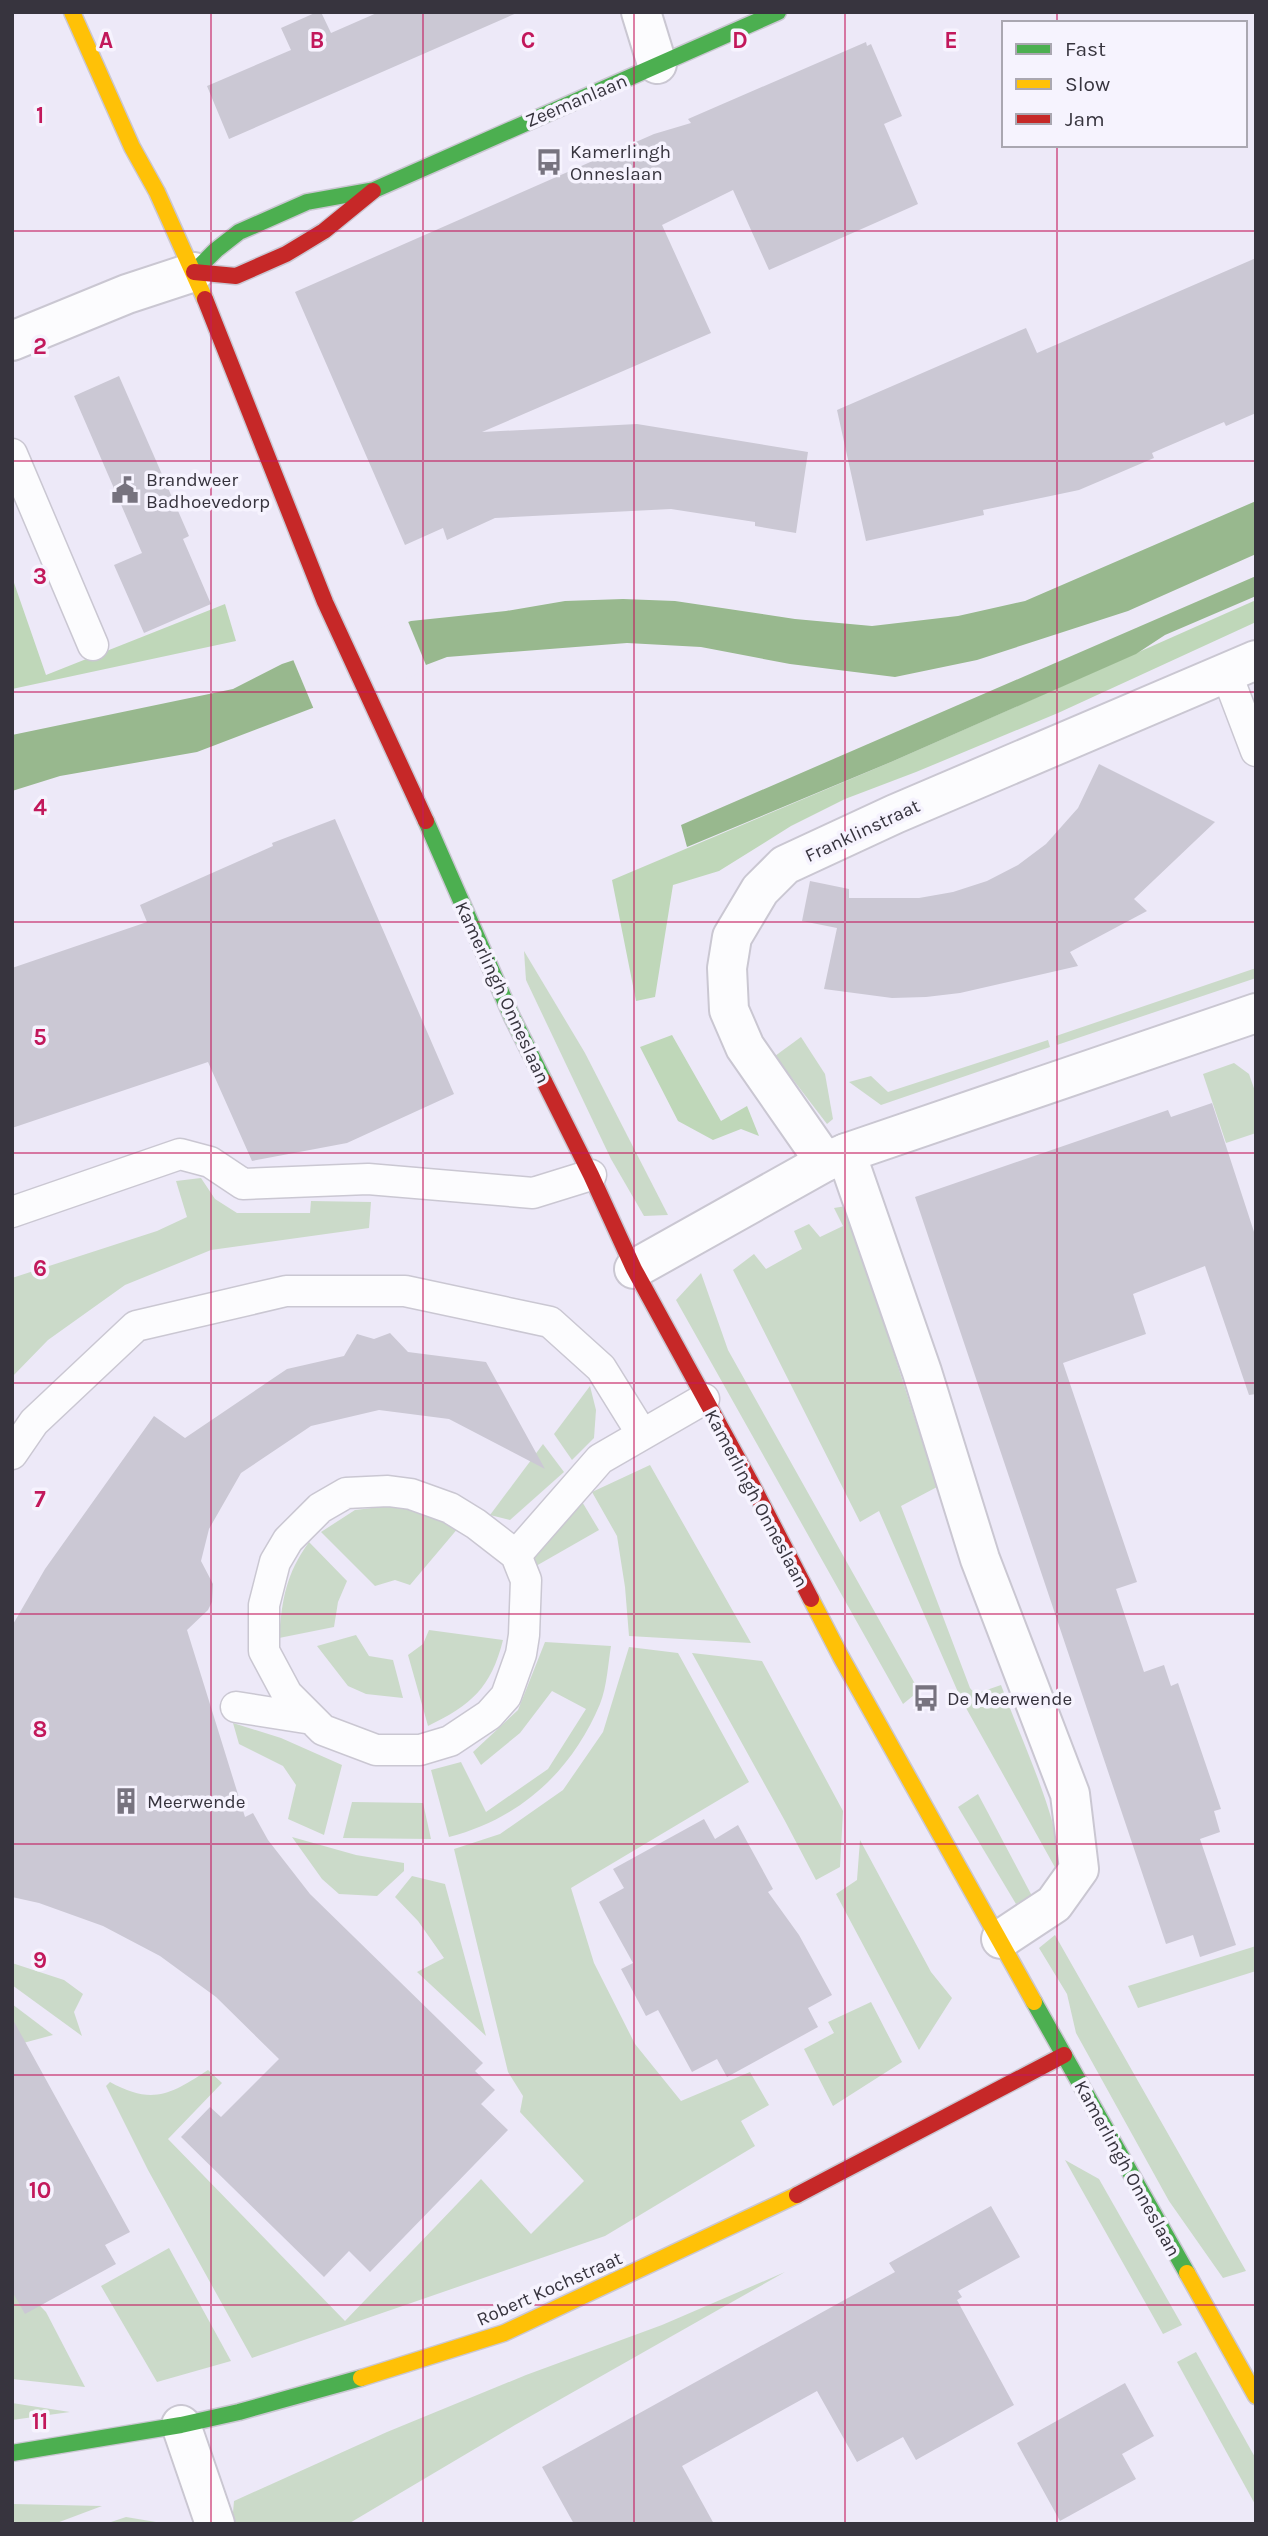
<svg xmlns="http://www.w3.org/2000/svg" width="1268" height="2536" font-family="Karla,sans-serif">
<style>
.green{fill:#cbdac9}
.forest{fill:#bfd7b9}
.water{fill:#98b88e}
.pier{fill:#ede9f8}
.building{fill:#cbc8d4}
.lines{fill:none;stroke-linecap:round;stroke-linejoin:round}
.lane-casing{stroke:#cac7d2;stroke-width:33}
.street-casing{stroke:#cac7d2;stroke-width:42}
.fast-casing{stroke:#cac7d2;stroke-width:19}
.slow-casing{stroke:#cac7d2;stroke-width:19}
.jam-casing{stroke:#cac7d2;stroke-width:19}
.lane{stroke:#fcfcfe;stroke-width:30}
.street{stroke:#fcfcfe;stroke-width:38}
.fast{stroke:#4caf50;stroke-width:16}
.slow{stroke:#ffc107;stroke-width:16}
.jam{stroke:#c62828;stroke-width:16}
.grid{fill:none;stroke:#c2185b;stroke-width:2;stroke-opacity:0.55}
.labels{text-anchor:middle;stroke-width:7;stroke-linejoin:round;paint-order:stroke}
.street-label{font-size:19px;fill:#37343e;stroke:#f6f3fe}
.poi-label{font-size:19px;fill:#37343e;stroke:#f6f3fe;text-anchor:start}
.grid-label{font-size:23px;text-anchor:middle;font-weight:bold;fill:#c2185b;stroke:#f6f3fe;stroke-width:7;stroke-linejoin:round;paint-order:stroke}
</style>
<rect width="100%" height="100%" fill="#ede9f8"/>
<!-- green -->
<g class="green">
<polygon points="524,951 585,1053 668,1215 644,1216 611,1159 526,980"/>
<polygon points="1256,968 1256,978 1057,1045 1056,1036"/>
<polygon points="801,1037 825,1074 833,1119 827,1124 775,1056"/>
<polygon points="1048,1040 1050,1047 881,1105 849,1082 871,1076 888,1092"/>
<polygon points="1234,1063 1249,1074 1256,1094 1256,1133 1226,1143 1203,1074"/>
<polygon points="201,1178 215,1199 237,1213 310,1213 311,1201 371,1202 369,1228 211,1250 125,1285 48,1340 12,1377 12,1278 157,1231 187,1217 176,1181"/>
<path d="M846,1206L937,1487L901,1506L970,1688L975,1694L1001,1685C1023,1744 1055,1809 1063,1871H1057L961,1699L879,1511L860,1522L733,1270L754,1254L766,1269L802,1249L794,1231L809,1224L820,1237L843,1226L834,1208Z"/>
<polygon points="701,1273 728,1350 919,1691 903,1704 676,1300"/>
<polygon points="590,1386 596,1410 594,1438 572,1460 554,1434"/>
<polygon points="543,1444 564,1472 510,1520 490,1515"/>
<polygon points="650,1465 751,1643 629,1636 625,1587 617,1536 592,1492"/>
<polygon points="581,1500 599,1530 529,1570 538,1541"/>
<polygon points="397,1505 427,1511 459,1527 410,1585 395,1580 375,1586 321,1532 355,1510"/>
<path d="M309,1542L347,1581L338,1602L334,1627L279,1638C282,1599 286,1574 309,1542Z"/>
<path d="M429,1630L503,1640C491,1688 471,1705 428,1726L408,1655L423,1644Z"/>
<polygon points="356,1635 369,1656 393,1660 403,1698 366,1694 348,1686 317,1646"/>
<path d="M545,1642L611,1646C608,1664 607,1686 600,1704C572,1771 520,1819 449,1837L431,1770L461,1762L486,1812L548,1769L586,1709L552,1691L520,1733L481,1765L473,1752L518,1710Z"/>
<path d="M629,1647L678,1653L749,1782L571,1888L594,1963L635,2044L681,2101L750,2072L769,2105L741,2121L755,2146L605,2236L252,2358L148,2170L106,2086L110,2082C152,2105 170,2095 208,2070L222,2083L168,2139L345,2321L481,2179L531,2234L584,2181L520,2112L523,2096L508,2072L454,1849L500,1834L563,1790L603,1732Z"/>
<polygon points="692,1653 762,1661 843,1811 840,1867 816,1880 785,1821"/>
<polygon points="233,1723 281,1738 342,1765 324,1835 288,1819 296,1785 283,1766 239,1744"/>
<polygon points="978,1794 1032,1896 1016,1904 958,1807"/>
<polygon points="352,1802 423,1803 431,1839 343,1838"/>
<polygon points="292,1837 356,1855 404,1863 404,1871 377,1896 339,1894 322,1879"/>
<polygon points="860,1840 931,1972 952,1998 919,2050 836,1894 857,1880"/>
<polygon points="412,1876 445,1884 486,2036 417,1972 444,1958 418,1921 395,1897"/>
<polygon points="1055,1935 1246,2271 1223,2278 1169,2201 1076,2033 1067,1994 1039,1948"/>
<polygon points="1256,1946 1256,1971 1138,2008 1128,1986"/>
<polygon points="12,1963 64,1980 83,1994 74,2012 82,2036 12,1985"/>
<polygon points="871,2002 902,2062 833,2106 804,2049 834,2033 828,2022"/>
<polygon points="12,2004 53,2035 12,2046"/>
<polygon points="1065,2160 1099,2179 1182,2325 1163,2334"/>
<polygon points="169,2248 231,2361 157,2382 101,2286"/>
<polygon points="785,2272 515,2425 348,2524 232,2524 234,2501 387,2432 526,2375 662,2325"/>
<polygon points="12,2277 46,2312 85,2387 12,2379"/>
<polygon points="1196,2352 1256,2459 1256,2506 1177,2362"/>
<polygon points="12,2403 70,2412 12,2420"/>
<polygon points="12,2505 13,2504 102,2506 54,2524 12,2524"/>
<polygon points="126,2517 168,2524 105,2524"/>
</g>
<!-- forest -->
<g class="forest">
<polygon points="12,577 46,675 225,604 236,641 12,689"/>
<polygon points="1256,600 1256,622 1058,713 916,772 845,799 791,826 719,871 673,885 655,997 636,1001 612,880 891,762"/>
<polygon points="672,1035 721,1121 747,1106 759,1136 741,1129 713,1140 678,1121 640,1047"/>
</g>
<!-- water -->
<g class="water">
<polygon points="1256,501 1256,554 1128,611 977,660 895,677 790,664 701,647 627,643 447,657 197,752 60,776 12,791 12,735 233,689 282,664 411,621 506,611 565,601 623,599 675,601 795,619 872,626 958,616 1025,601"/>
<polygon points="1256,576 1256,596 1165,635 1136,654 891,762 687,847 681,825"/>
</g>
<!-- pier -->
<polygon class="pier" points="407,619 428,670 315,712 292,657"/>
<!-- building -->
<g class="building">
<polygon points="317,12 321,12 331,33 379,12 519,12 229,139 207,86 291,50 281,28"/>
<polygon points="866,42 867,46 871,44 902,116 884,124 918,204 769,270 733,190 662,225 711,333 482,432 637,424 808,452 796,533 755,526 755,522 671,509 495,518 447,540 443,528 405,545 295,292 654,134 691,123 688,119"/>
<polygon points="1256,258 1256,413 1226,426 1224,422 1152,453 1154,458 1079,490 983,510 984,515 866,541 837,410 1026,328 1037,353"/>
<polygon points="119,376 189,536 183,539 211,604 144,633 114,565 142,553 74,396"/>
<polygon points="1099,764 1215,822 1134,899 1147,911 1070,952 1078,966 960,993 926,997 892,998 824,989 837,928 802,921 810,881 849,889 849,898 919,898 953,892 987,881 1018,865 1046,844 1078,808"/>
<polygon points="335,819 454,1094 347,1143 252,1161 208,1062 12,1128 12,968 147,922 140,905 273,846 272,843"/>
<polygon points="1212,1103 1256,1238 1256,1394 1249,1395 1205,1266 1133,1294 1146,1334 1063,1363 1137,1582 1116,1589 1144,1672 1164,1665 1171,1686 1178,1683 1221,1809 1214,1811 1220,1832 1200,1839 1236,1945 1200,1957 1193,1935 1166,1944 915,1197 1168,1110 1171,1117"/>
<polygon points="390,1333 408,1352 486,1362 545,1469 449,1419 379,1410 311,1426 241,1473 209,1529 201,1561 213,1584 212,1602 208,1610 187,1630 245,1817 253,1813 268,1840 310,1894 483,2063 475,2071 495,2090 481,2104 508,2130 370,2272 349,2251 324,2277 181,2137 210,2107 221,2117 279,2059 216,1997 160,1956 103,1926 39,1903 12,1897 12,1626 45,1569 154,1416 185,1438 287,1369 344,1356 357,1334 374,1339"/>
<polygon points="704,1819 715,1839 738,1825 773,1889 768,1892 799,1935 832,1995 808,2008 818,2027 727,2077 717,2059 692,2072 658,2010 646,2016 621,1969 633,1963 599,1902 624,1888 613,1869"/>
<polygon points="12,2018 130,2232 105,2245 116,2264 25,2314 12,2291"/>
<polygon points="991,2206 1020,2257 958,2291 962,2297 957,2300 1014,2405 916,2460 903,2437 857,2462 817,2391 682,2466 714,2524 574,2524 542,2467 895,2272 889,2263"/>
<polygon points="1125,2383 1154,2436 1122,2454 1136,2479 1060,2521 1017,2443"/>
</g>
<g class="lines">
<defs>
<g id="lane">
<polyline points="12,454 93,645"/>
<polyline points="1226,672 1256,751"/>
<polyline points="12,1212 180,1154 210,1162 243,1184 368,1179 533,1193 591,1175"/>
<polyline points="12,1454 34,1422 136,1326 286,1291 405,1291 550,1322 601,1368 642,1434"/>
<polyline points="516,1555 600,1459 704,1399"/>
<polyline points="236,1707 312,1719 323,1730 376,1750 420,1750 450,1741 489,1715 506,1696 521,1654 524,1635 526,1580 516,1555 476,1524 450,1508 411,1494 388,1491 346,1493 320,1508 288,1540 275,1562 264,1605 264,1651 287,1694 312,1719"/>
</g>
<g id="street">
<polyline points="641,12 657,64"/>
<polyline points="12,341 127,294 194,272"/>
<polyline points="846,1153 922,1372 980,1559 1070,1794 1079,1869 1054,1904 1001,1939"/>
<polyline points="825,1162 745,1047 729,1010 727,968 732,937 760,890 785,865 895,814 1256,660"/>
<polyline points="634,1269 825,1162 846,1153 1256,1013"/>
<polyline points="181,2425 215,2524"/>
</g>
<g id="fast">
<polyline points="194,272 216,250 239,232 307,202 374,190 778,12"/>
<polyline points="426,821 512,1017 544,1081"/>
<polyline points="1034,2002 1187,2273"/>
<polyline points="12,2453 181,2425 239,2412 361,2378"/>
</g>
<g id="slow">
<polyline points="72,12 132,147 157,192 205,299"/>
<polyline points="811,1599 841,1657 1034,2002"/>
<polyline points="1187,2273 1256,2396"/>
<polyline points="361,2378 504,2333 797,2195"/>
</g>
<g id="jam">
<polyline points="194,272 236,276 286,254 324,231 373,191"/>
<polyline points="205,299 325,602 426,821"/>
<polyline points="544,1081 591,1175 634,1269 750,1481 811,1599"/>
<polyline points="797,2195 1064,2055"/>
</g>
</defs>
<!-- lane casing -->
<use href="#lane" class="lane-casing"/>
<!-- street casing -->
<use href="#street" class="street-casing"/>
<!-- fast casing -->
<use href="#fast" class="fast-casing"/>
<!-- slow casing -->
<use href="#slow" class="slow-casing"/>
<!-- jam casing -->
<use href="#jam" class="jam-casing"/>
<!-- lane -->
<use href="#lane" class="lane"/>
<!-- street -->
<use href="#street" class="street"/>
<!-- fast -->
<use href="#fast" class="fast"/>
<!-- slow -->
<use href="#slow" class="slow"/>
<!-- jam -->
<use href="#jam" class="jam"/>
</g>
<!-- grid -->
<path class="grid" d="M211,12V2524M423,12V2524M634,12V2524M845,12V2524M1057,12V23M1057,145V2524M12,231H1256M12,461H1256M12,692H1256M12,922H1256M12,1153H1256M12,1383H1256M12,1614H1256M12,1844H1256M12,2075H1256M12,2305H1256"/>
<!-- icons -->
<defs>
<symbol id="bus-bare" viewBox="-9 -9 18 18"><path d="M-5-6H5V4H4V6H2V4H-2V6H-4V4H-5ZM-3.5-4V0h7V-4ZM-3.5 1.2v1.5H-2V1.2ZM2 1.2v1.5H3.5V1.2Z" fill="#77737f" stroke="#f6f3fe" stroke-width="2.5" paint-order="stroke"/></symbol>
<symbol id="civic-bare" viewBox="-9 -9 18 18"><path d="M-.6-6.5H3V-4.5H.6V-3L4-1V1h2V6H-6V1h2V-1L-.6-3ZM-1.2 2.5V6h2.4V2.5Z" fill="#77737f" stroke="#f6f3fe" stroke-width="2.5" paint-order="stroke"/></symbol>
<symbol id="building-bare" viewBox="-9 -9 18 18"><path d="M-4-6H4V6H1V3H-1V6H-4ZM-2.5-4.3h1.7v1.8h-1.7ZM.8-4.3h1.7v1.8H.8ZM-2.5-1h1.7V.8h-1.7ZM.8-1h1.7V.8H.8Z" fill="#77737f" stroke="#f6f3fe" stroke-width="2.5" paint-order="stroke"/></symbol>
</defs>
<g fill-rule="evenodd">
<use href="#bus-bare" x="530" y="143" width="38" height="38"/>
<use href="#civic-bare" x="106" y="471" width="38" height="38"/>
<use href="#bus-bare" x="907" y="1679" width="38" height="38"/>
<use href="#building-bare" x="107" y="1782" width="38" height="38"/>
</g>
<g class="labels">
<!-- street labels -->
<g class="street-label">
<text transform="translate(576 100) rotate(-23)" y="7">Zeemanlaan</text>
<text transform="translate(862 830) rotate(-25)" y="7">Franklinstraat</text>
<text transform="translate(503 992) rotate(65)" y="7">Kamerlingh Onneslaan</text>
<text transform="translate(757 1498) rotate(62)" y="7">Kamerlingh Onneslaan</text>
<text transform="translate(1128 2168) rotate(61)" y="7">Kamerlingh Onneslaan</text>
<text transform="translate(549 2288) rotate(-24)" y="7">Robert Kochstraat</text>
</g>
<!-- poi labels -->
<g class="poi-label">
<text x="570" y="158">Kamerlingh<tspan x="570" dy="22">Onneslaan</tspan></text>
<text x="146" y="486">Brandweer<tspan x="146" dy="22">Badhoevedorp</tspan></text>
<text x="947" y="1705">De Meerwende</text>
<text x="147" y="1808">Meerwende</text>
</g>
</g>
<g class="grid-label">
<text x="106" y="48">A</text>
<text x="317" y="48">B</text>
<text x="528" y="48">C</text>
<text x="740" y="48">D</text>
<text x="951" y="48">E</text>
<text x="40" y="123">1</text>
<text x="40" y="354">2</text>
<text x="40" y="584">3</text>
<text x="40" y="815">4</text>
<text x="40" y="1045">5</text>
<text x="40" y="1276">6</text>
<text x="40" y="1507">7</text>
<text x="40" y="1737">8</text>
<text x="40" y="1968">9</text>
<text x="40" y="2198">10</text>
<text x="40" y="2429">11</text>
</g>
<!-- border -->
<rect width="1268" height="2536" fill="none" stroke="#37343e" stroke-width="28"/>
<!-- legend -->
<rect x="1002" y="21" width="245" height="126" fill="#f6f3fe" stroke="#aaa7b1" stroke-width="2"/>
<rect x="1016" y="44" width="35" height="10" fill="#4caf50" stroke="#aaa7b1" stroke-width="2"/>
<text x="1065" y="56" font-size="21" fill="#37343e">Fast</text>
<rect x="1016" y="79" width="35" height="10" fill="#ffc107" stroke="#aaa7b1" stroke-width="2"/>
<text x="1065" y="91" font-size="21" fill="#37343e">Slow</text>
<rect x="1016" y="114" width="35" height="10" fill="#c62828" stroke="#aaa7b1" stroke-width="2"/>
<text x="1065" y="126" font-size="21" fill="#37343e">Jam</text>
</svg>
